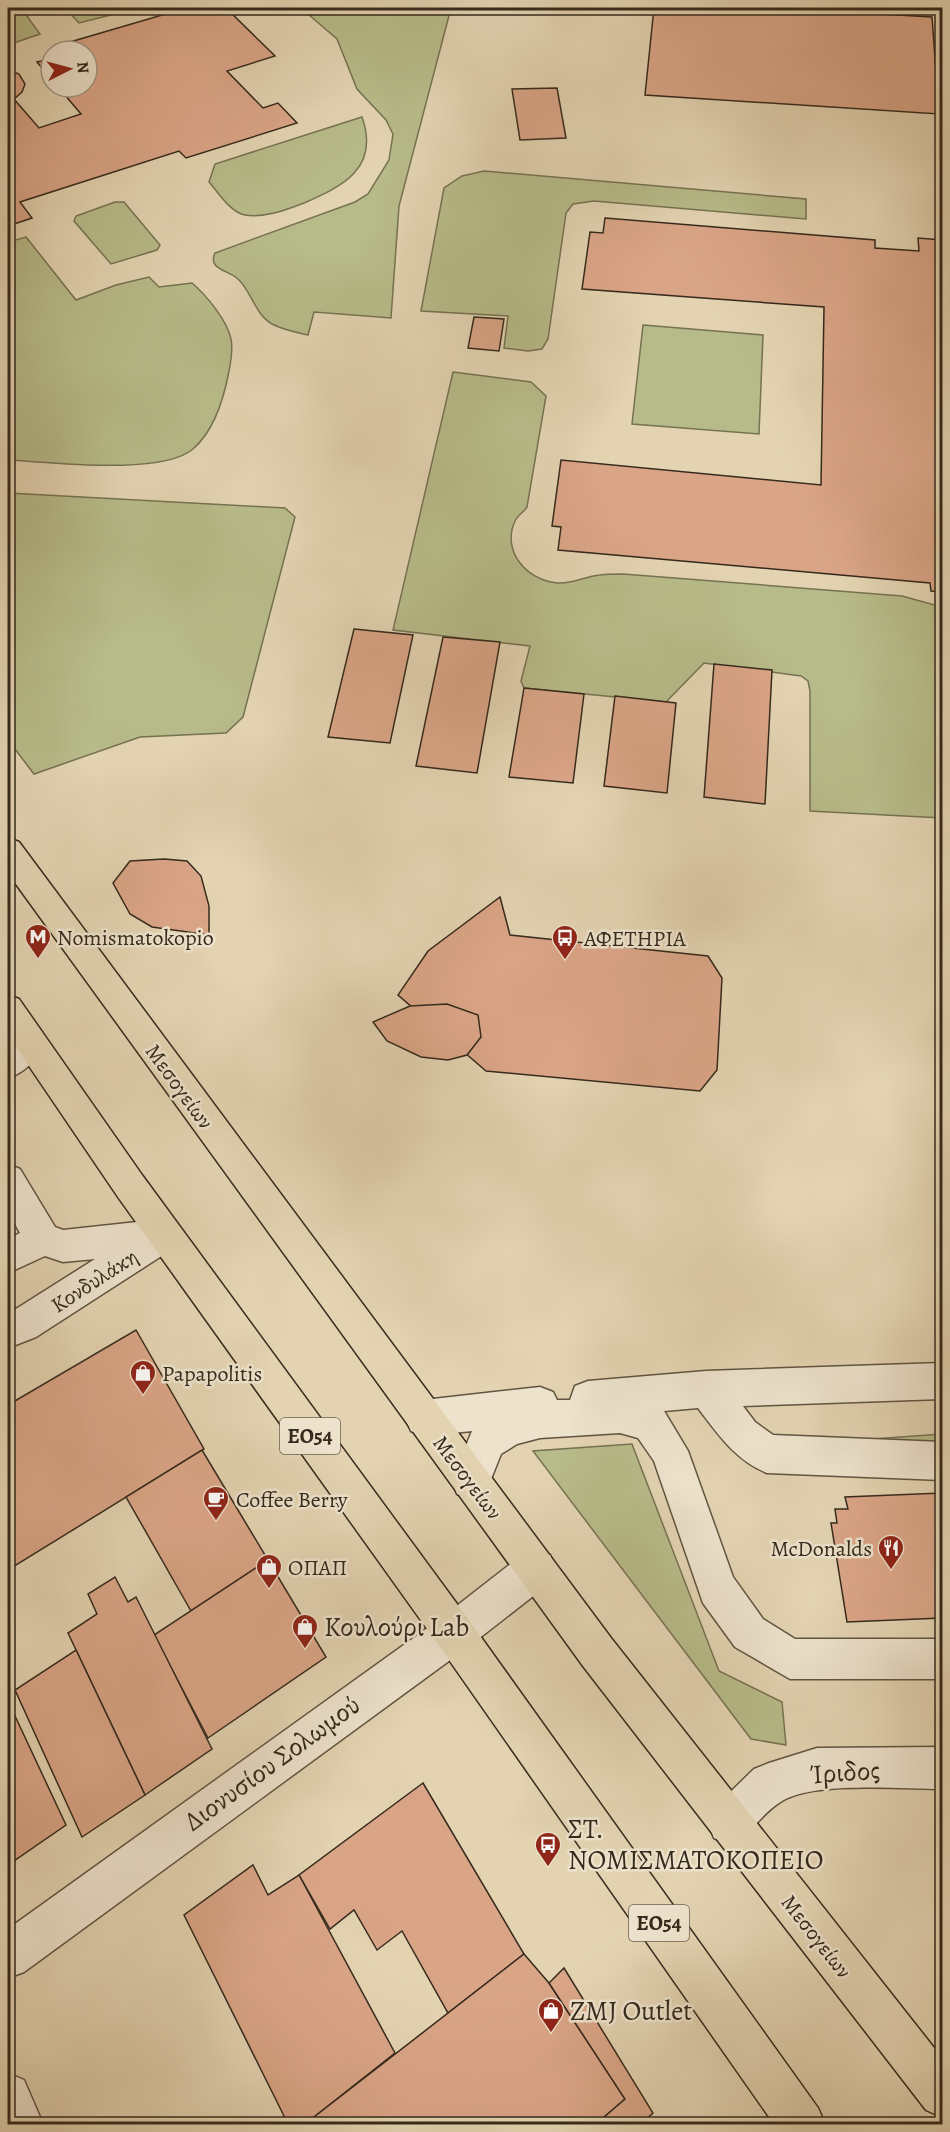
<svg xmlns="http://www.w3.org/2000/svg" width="950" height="2132" font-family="Alegreya,serif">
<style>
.green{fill:#b7bb89;stroke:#767252;stroke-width:1.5}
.building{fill:#daa587;stroke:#352a1c;stroke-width:1.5}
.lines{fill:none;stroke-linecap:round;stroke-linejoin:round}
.minor-casing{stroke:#605441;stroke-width:3}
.major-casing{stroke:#352a1c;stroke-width:3}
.minor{fill:#ede2cc;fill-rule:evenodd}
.major{fill:#e3d3b1;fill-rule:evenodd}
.labels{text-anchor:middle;stroke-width:5;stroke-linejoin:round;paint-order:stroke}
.shield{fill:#ede2cc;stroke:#6c6151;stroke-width:1.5}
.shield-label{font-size:21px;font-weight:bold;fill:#352a1c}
.poi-label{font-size:22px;fill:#352a1c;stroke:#ede2cc;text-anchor:start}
.street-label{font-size:22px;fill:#352a1c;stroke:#ede2cc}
.near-poi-label{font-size:27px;fill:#352a1c;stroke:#ede2cc;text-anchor:start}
.near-street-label{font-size:27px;fill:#352a1c;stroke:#ede2cc}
</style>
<rect width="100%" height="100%" fill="#e3d3b1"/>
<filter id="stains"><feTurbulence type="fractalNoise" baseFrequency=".00333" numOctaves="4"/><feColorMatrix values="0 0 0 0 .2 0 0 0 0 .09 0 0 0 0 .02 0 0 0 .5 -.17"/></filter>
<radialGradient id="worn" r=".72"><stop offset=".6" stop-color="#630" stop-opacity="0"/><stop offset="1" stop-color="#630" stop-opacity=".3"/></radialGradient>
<!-- green -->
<g class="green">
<polygon points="8,8 39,8 24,12 40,34 8,45"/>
<polygon points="65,8 139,8 79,23"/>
<path d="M301,8H451L399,206L391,318L314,312L308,335C296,332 283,330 272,324C255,314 252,293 239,280C230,270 207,270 215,253L355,202L368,194L389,160L393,134L386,120L357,89L337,39Z"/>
<path d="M362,117C380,168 343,186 304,203C286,210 265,218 245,215C231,213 218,192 209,182L215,164Z"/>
<polygon points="484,171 806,199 806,219 594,201 573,204 566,213 548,339 542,349 528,351 504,348 508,316 421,311 444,188 462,176"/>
<polygon points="115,202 124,202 160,245 157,250 111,264 74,221 76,216"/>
<path d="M26,237L76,300L116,285L149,277L159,287L192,283C206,295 227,320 231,339C233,349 231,361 229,371C224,398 215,430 193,449C161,476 50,462 8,460V242Z"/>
<polygon points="643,325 763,335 759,434 632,424"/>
<path d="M453,372L531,382L546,396L527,507C524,512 518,515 515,521C501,551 527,581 558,583C574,584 585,576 600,575C607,574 616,574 623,574L902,596L942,607V818L810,811V691L808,681L801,676L704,663L666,702L524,688L521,681L530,646L393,630Z"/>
<polygon points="8,493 285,508 295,517 243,717 226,733 140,737 34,774 8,740"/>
<polygon points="942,1434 942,1447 932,1444 771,1446"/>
<polygon points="632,1444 719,1671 782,1702 786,1745 751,1739 533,1451"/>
</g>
<!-- building -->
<g class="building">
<polygon points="186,8 226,8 275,56 227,71 263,108 278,103 297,123 186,158 179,151 20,202 32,218 8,226 8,63 14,64 9,70 19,74 25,84 22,92 14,99 39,128 81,114 58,87 87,87 87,51 56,51 53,47"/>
<polygon points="654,8 775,8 932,17 939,114 645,95"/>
<polygon points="51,59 51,79 37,62"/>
<polygon points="557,88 566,138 520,140 512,89"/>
<polygon points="605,218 875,240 875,248 919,251 918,238 942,240 942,592 931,591 930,583 558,550 561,527 552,526 561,460 821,485 824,307 582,289 590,232 603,233"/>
<polygon points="474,317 504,319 499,351 468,348"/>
<polygon points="354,629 413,635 390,743 328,737"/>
<polygon points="443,637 500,642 477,773 416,766"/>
<polygon points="714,664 772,670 765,804 704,797"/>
<polygon points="524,688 584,694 573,783 509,777"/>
<polygon points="615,696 676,703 667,793 604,786"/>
<polygon points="164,859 187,861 201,876 209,906 209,935 152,927 130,914 113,883 130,861"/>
<polygon points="500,897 510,935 708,956 722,978 717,1070 700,1091 486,1071 398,995 428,951"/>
<polygon points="447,1004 478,1015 481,1037 467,1055 448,1060 421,1057 387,1041 373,1022 410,1006"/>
<polygon points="136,1330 204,1449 8,1570 8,1405"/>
<polygon points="202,1450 268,1560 191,1611 126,1497"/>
<polygon points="942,1493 942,1618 847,1622 831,1523 837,1523 835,1509 848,1509 845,1497"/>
<polygon points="268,1560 326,1657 208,1738 154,1635"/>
<polygon points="115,1577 128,1602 136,1597 212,1749 145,1795 68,1633 97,1614 88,1594"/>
<polygon points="76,1650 145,1795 82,1837 15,1690"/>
<polygon points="8,1701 66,1825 8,1865"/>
<polygon points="423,1783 524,1954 448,2013 402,1931 377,1950 354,1910 330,1929 299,1875"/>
<polygon points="253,1865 268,1895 299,1875 395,2053 305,2124 288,2124 184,1915"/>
<polygon points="524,1954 549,1983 625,2099 596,2124 305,2124"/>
<polygon points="564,1968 653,2113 641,2124 596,2124 625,2099 549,1983"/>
</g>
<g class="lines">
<defs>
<g id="minor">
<path d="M30,1028L42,1032L46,1042C39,1058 24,1073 8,1078V1043L18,1032Z"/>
<polygon points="8,1164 20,1169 55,1227 63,1230 165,1219 177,1224 183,1235 177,1246 36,1337 8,1348 8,1314 95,1259 63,1262 45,1256 8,1273 8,1239 20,1233 8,1211"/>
<path d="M942,1363V1399L743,1406L755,1422L773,1435L942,1442V1480L767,1473C735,1460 718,1434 698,1408L664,1411L688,1451L733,1577L763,1619L795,1639H942V1679H790L735,1647L703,1603L654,1461L638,1438L620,1433L540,1438L517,1444L501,1454L485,1494L471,1499L457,1494L452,1480L472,1431L424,1436L411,1431L405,1418L411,1405L424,1400L540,1387L553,1392L557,1400H570L575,1386L588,1381L706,1371Z"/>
<polygon points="536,1549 550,1555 556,1569 550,1583 468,1647 24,1972 8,1978 8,1929 440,1619 522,1555"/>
<path d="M942,1747V1789C902,1789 815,1781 782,1801C761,1813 753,1834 729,1844L714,1838L708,1823L714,1808L754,1769L769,1763L817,1748Z"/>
<polygon points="8,2073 24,2080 43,2124 8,2124"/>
</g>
<g id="major">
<polygon points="8,838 19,842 611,1638 942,2058 942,2117 926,2110 583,1666 8,873"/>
<polygon points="8,995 19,999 142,1175 468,1619 818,2108 825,2124 774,2124 440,1647 118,1197 8,1035"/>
</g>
</defs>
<!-- minor casing -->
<use href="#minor" class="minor-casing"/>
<!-- major casing -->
<use href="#major" class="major-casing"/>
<!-- minor -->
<use href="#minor" class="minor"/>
<!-- major -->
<use href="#major" class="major"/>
</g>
<!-- icons -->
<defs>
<symbol id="metro-pin" viewBox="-11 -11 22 30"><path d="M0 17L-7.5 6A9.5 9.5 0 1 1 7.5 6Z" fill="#8f2418" stroke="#ede2cc"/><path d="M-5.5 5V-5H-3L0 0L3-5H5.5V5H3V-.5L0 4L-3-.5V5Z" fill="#fff"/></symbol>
<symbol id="bus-pin" viewBox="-11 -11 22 30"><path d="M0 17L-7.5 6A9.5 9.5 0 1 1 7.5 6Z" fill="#8f2418" stroke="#ede2cc"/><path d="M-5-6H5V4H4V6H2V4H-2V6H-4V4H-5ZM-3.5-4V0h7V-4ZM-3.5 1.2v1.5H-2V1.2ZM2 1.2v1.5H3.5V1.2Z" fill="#fff"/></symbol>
<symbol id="shop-pin" viewBox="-11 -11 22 30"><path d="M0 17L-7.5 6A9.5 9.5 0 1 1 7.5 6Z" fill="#8f2418" stroke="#ede2cc"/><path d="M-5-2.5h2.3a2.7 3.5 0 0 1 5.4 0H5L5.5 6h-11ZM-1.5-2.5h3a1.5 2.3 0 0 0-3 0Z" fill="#fff"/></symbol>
<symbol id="cafe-pin" viewBox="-11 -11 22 30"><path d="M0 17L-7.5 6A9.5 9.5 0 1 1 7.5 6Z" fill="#8f2418" stroke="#ede2cc"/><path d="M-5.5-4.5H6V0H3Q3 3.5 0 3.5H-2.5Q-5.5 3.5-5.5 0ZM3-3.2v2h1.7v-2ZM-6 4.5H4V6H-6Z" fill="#fff"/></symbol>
<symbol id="restaurant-pin" viewBox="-11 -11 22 30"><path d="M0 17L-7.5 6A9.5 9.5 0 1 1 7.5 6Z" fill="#8f2418" stroke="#ede2cc"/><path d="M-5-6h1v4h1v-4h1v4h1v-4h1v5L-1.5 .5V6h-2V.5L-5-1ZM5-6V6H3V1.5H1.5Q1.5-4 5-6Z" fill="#fff"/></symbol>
</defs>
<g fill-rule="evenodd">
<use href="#metro-pin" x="23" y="922" width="30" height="40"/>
<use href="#bus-pin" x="550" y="923" width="30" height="40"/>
<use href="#shop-pin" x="128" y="1358" width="30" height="40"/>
<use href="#cafe-pin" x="201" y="1484" width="30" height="40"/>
<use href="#restaurant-pin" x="876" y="1533" width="30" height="40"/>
<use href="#shop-pin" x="254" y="1552" width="30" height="40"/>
<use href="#shop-pin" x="290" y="1612" width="30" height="40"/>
<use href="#bus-pin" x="533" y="1830" width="30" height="40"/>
<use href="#shop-pin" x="536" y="1996" width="30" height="40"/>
</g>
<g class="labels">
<!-- shield labels -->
<g class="shield">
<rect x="280" y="1418" width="60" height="36" rx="4.5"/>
<rect x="629" y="1905" width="60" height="36" rx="4.5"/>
</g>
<g class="shield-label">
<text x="310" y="1443">ΕΟ54</text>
<text x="659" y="1930">ΕΟ54</text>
</g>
<!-- poi labels -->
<g class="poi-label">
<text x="57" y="945">Nomismatokopio</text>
<text x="584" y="946">ΑΦΕΤΗΡΙΑ</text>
<text x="162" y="1381">Papapolitis</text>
<text x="236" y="1507">Coffee Berry</text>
<text x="872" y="1556" text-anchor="end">McDonalds</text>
<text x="288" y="1575">ΟΠΑΠ</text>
</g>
<!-- street labels -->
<g class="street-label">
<text transform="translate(180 1086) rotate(54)" y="8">Μεσογείων</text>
<text transform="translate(94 1280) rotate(-33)" y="8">Κονδυλάκη</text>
<text transform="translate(468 1477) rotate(53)" y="8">Μεσογείων</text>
<text transform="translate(817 1936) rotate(52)" y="8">Μεσογείων</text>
</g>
<!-- near-poi labels -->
<g class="near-poi-label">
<text x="324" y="1636">Κουλούρι Lab</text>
<text x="568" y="1838">ΣΤ.<tspan x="568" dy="31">ΝΟΜΙΣΜΑΤΟΚΟΠΕΙΟ</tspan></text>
<text x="570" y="2020">ZMJ Outlet</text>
</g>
<!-- near-street labels -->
<g class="near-street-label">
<text transform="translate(272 1763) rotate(-36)" y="9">Διονυσίου Σολωμού</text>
<text transform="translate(845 1772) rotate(-4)" y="9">Ίριδος</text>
</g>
</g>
<!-- margin -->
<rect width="950" height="2132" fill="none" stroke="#e3d3b1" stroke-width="30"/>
<rect x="9" y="9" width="932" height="2114" fill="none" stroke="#352a1c" stroke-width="3"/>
<rect x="15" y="15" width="920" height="2102" fill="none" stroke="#352a1c" stroke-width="1.5"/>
<!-- north arrow -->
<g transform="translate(69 69) rotate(84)"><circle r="28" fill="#ede2cc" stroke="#a39886" stroke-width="1.5"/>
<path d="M0-4.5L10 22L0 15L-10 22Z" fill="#8f2418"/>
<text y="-9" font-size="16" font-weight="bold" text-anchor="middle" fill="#352a1c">N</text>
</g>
<rect width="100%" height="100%" filter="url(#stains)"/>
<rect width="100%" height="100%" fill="url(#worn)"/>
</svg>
